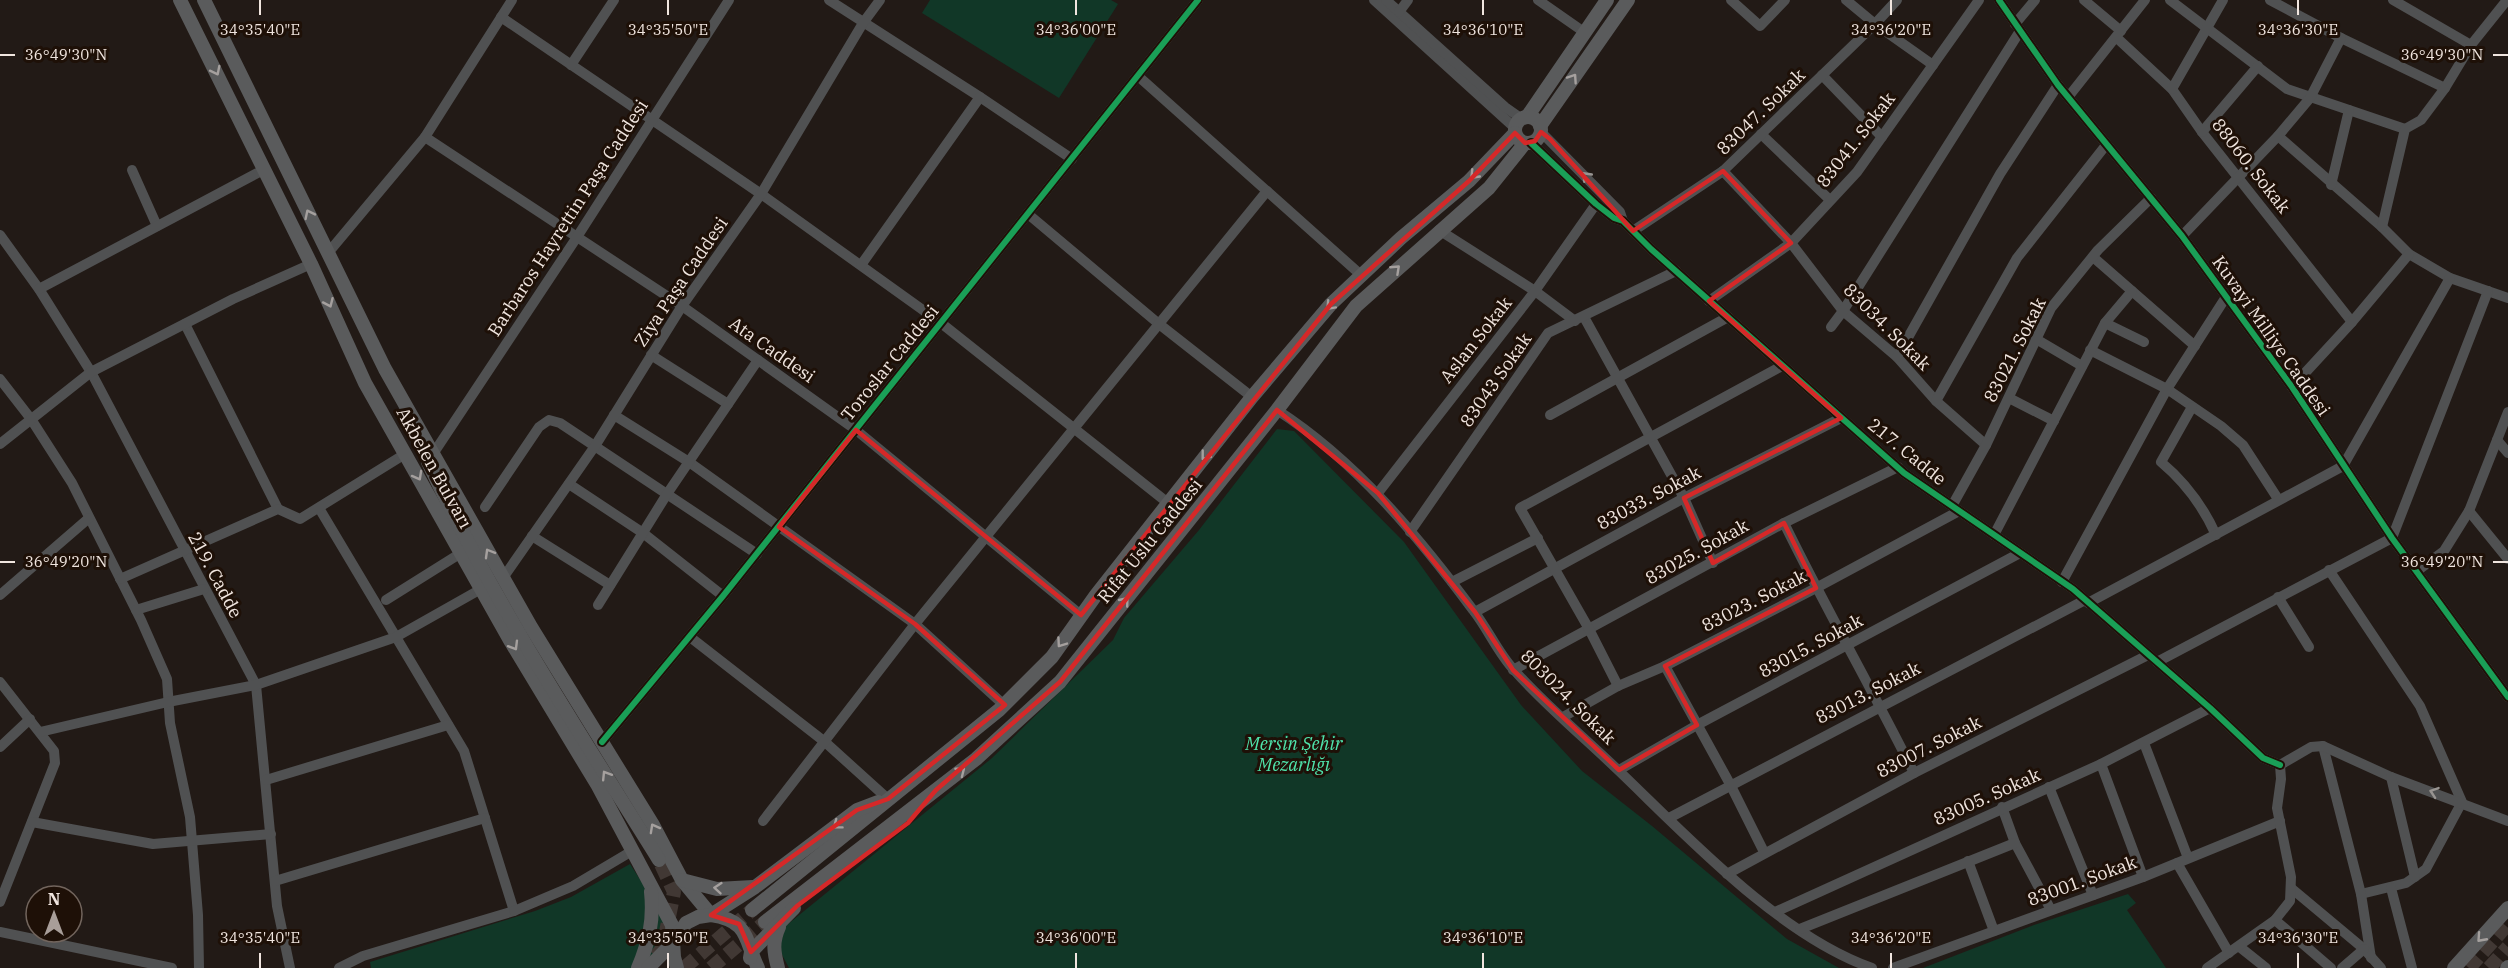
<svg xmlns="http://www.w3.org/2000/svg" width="2508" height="968" font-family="'IBM Plex Serif',serif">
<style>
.green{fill:#113727}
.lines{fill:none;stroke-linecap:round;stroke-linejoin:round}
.major-tunnel{stroke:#413834;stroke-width:14;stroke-dasharray:14 7;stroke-linecap:butt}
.minor{stroke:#505152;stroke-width:10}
.major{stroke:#5a5b5c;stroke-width:14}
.cycleway-casing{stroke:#1e1007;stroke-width:10}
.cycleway{stroke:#1a9f57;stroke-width:6}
.oneway{stroke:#a5a09e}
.oneway2{stroke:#989491}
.marked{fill:none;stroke:#d62828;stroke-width:4.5;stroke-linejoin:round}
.ticks{fill:none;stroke:#f0e5df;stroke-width:2}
.labels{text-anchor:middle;stroke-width:6;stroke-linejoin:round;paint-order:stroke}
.street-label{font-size:18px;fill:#f0e5df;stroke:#1e1007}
.park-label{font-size:18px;font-style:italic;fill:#4fe3ab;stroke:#1e1007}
.ticks-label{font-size:15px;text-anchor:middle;fill:#f0e5df;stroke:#1e1007;stroke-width:6;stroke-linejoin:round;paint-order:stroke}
</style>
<rect width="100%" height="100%" fill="#221a16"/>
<!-- green -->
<g class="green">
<polygon points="930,0 1111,0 1118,4 1059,98 922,13"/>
<polygon points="1277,429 1294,431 1404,542 1521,705 1582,771 1652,826 1787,939 1839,968 789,968 778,947 782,929 992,758 1113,640 1124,618 1199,530"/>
<polygon points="630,864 665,918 665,943 657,968 371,968 370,962 535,911 571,897"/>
<polygon points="2128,894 2136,903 2127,910 2166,968 1923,968 2034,925"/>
</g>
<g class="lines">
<!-- major-tunnel -->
<g class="major-tunnel">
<polyline points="656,956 663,947 674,892 659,860"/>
<polyline points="684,968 752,910"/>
<polyline points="711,968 765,922"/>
<polyline points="2469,968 2508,924"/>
<polyline points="2489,968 2508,947"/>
</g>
<!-- minor -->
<g class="minor">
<polyline points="829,0 980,97 1072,159"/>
<polyline points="1374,0 1515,128"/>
<polyline points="1386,0 1505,107 1522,119"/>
<polyline points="1538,0 1584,32"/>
<polyline points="1731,0 1760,26 1785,0"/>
<polyline points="1846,0 1875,24 1933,65"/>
<polyline points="1999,0 2058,85 2182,236 2292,387 2392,538 2508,697"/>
<polyline points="2084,0 2121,31"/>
<polyline points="2170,0 2287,89 2405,129"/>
<polyline points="2270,0 2341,38 2445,88"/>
<polyline points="2393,0 2471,45"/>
<polyline points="1399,12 1408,0"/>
<polyline points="501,17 761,194 941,323 1168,503"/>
<polyline points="2015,24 2035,0"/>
<polyline points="2117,38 2172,89 2202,132 2352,322"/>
<polyline points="571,65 614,0"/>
<polyline points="1822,75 1882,137"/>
<polyline points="1138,76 1361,275"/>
<polyline points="2172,89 2223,0"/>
<polyline points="2069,96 2145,0"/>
<polyline points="1541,132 1620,212 1623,221"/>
<polyline points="2202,132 2258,66"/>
<polyline points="1761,134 1830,200"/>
<polyline points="2278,136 2382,227 2409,254 2450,278 2508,298"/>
<polyline points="425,137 682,306 856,430 1081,615"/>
<polyline points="1531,143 1596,204 1614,218 1623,221 1651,249 1904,473 2073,589 2210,708 2263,758 2280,765"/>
<polyline points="132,170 157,226"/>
<polyline points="1723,171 1791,243 1843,311 1897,357 1936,401 1986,445"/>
<polyline points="2331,185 2349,110"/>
<polyline points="1028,214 1159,324 1252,397"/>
<polyline points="2382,227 2405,129 2421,120 2445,88 2471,45 2507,0"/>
<polyline points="1439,230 1535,291 1575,321"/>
<polyline points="1633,231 1723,171 1875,24 1897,0"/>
<polyline points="0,235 39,289 91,372 256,685 277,906 290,968"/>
<polyline points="2182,236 2278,136 2310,98 2341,38"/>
<polyline points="328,253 425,137 512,0"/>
<polyline points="2093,257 2195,346"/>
<polyline points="861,265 980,97"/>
<polyline points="39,289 265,169"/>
<polyline points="1709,301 1791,243 1857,172 1979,0"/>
<polyline points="1584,317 1684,498 1713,563"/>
<polyline points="2105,323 2132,291"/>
<polyline points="185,324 278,509"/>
<polyline points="1831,327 1843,311 2020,31"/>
<polyline points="2036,339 2082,366"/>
<polyline points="2090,350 2167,389 2221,426 2243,445 2278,499"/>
<polyline points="651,355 728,404"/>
<polyline points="1897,357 2000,174 2058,85"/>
<polyline points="0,379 31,419 72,483 141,620 167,679 170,723 190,817 198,915 199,968"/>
<polyline points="2292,387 2352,322 2409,254"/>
<polyline points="2009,398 2054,421"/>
<polyline points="1936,401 2017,258 2106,145"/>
<path d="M2192,407L2161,462C2186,483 2203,506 2216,535"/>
<path d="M1277,410C1356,461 1418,536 1473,610C1488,629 1498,653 1514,670C1546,706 1585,738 1619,771C1689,838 1779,935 1872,968"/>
<polyline points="614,415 689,462 915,624 1004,705"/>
<polyline points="1550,415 1728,317"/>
<polyline points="2497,440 2508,453"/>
<polyline points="0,444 91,372 233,299 311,264"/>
<polyline points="433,454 577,237 729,0"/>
<polyline points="569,484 643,533 723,596"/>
<polyline points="1378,493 1535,291 1596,204"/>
<polyline points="1952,506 1986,445 2051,308 2098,250 2151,198"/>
<polyline points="485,507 539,427 549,420 560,423 757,554"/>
<polyline points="319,508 464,751 514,911 363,956 339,968"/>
<polyline points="2469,511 2508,559"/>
<path d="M1784,523C1825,607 1872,689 1914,773"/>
<polyline points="1410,532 1548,333 1676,271"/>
<polyline points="1994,535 2105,323 2144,342"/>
<polyline points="532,536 610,585"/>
<polyline points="2329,570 2420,706 2462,802 2426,869 2406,883 2361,894"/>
<polyline points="2417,571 2444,551 2469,511 2508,412"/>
<polyline points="503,578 595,446 682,306 761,194 863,23 880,0"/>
<polyline points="120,579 278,509 300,519 405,454"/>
<polyline points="1452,582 1538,538"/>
<polyline points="2062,582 2167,389 2226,297"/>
<polyline points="0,595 89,518"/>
<polyline points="2278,597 2309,647"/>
<polyline points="386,600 461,553"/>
<polyline points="2088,603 2343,466 2450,278"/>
<polyline points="598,605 667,494 758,360"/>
<polyline points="136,610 204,589"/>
<polyline points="1475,612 1684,498 1841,418"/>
<polyline points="690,637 825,742 888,799"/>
<polyline points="2157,662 2392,538 2488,291"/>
<polyline points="1665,666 1730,784 1764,852"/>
<polyline points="1513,670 1784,523 1898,467"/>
<polyline points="0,682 54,751 55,763 0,902"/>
<polyline points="1618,686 1589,629 1520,508 1782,366"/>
<polyline points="1563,717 1618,686 1665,666 1816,588 1959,511"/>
<polyline points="40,732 168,702 256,685 396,637 481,589"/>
<polyline points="602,742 723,596 1198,0"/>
<polyline points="2144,743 2188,858"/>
<polyline points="2323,746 2361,894 2371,958"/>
<polyline points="0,747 30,719"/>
<polyline points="2101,764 2143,877"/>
<polyline points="2280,765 2311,747 2323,746 2391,777 2508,821"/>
<polyline points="1619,770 1697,725 2020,553"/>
<polyline points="2391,777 2415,877"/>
<polyline points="266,780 448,725"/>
<polyline points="2049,787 2093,895"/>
<polyline points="2002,807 2015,843 2051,910"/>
<polyline points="1669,818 2085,600"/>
<polyline points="763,821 915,624 1267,191"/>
<polyline points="32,822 153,844 271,834"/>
<polyline points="1968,861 1994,931"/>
<polyline points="2177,863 2229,953"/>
<polyline points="1727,874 1914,773 2148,655"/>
<polyline points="275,881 485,818"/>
<polyline points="2291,888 2364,949 2381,968"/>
<polyline points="2391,888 2412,968"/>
<polyline points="514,911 573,886 632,851"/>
<polyline points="1775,912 2101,764 2210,708"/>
<polyline points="2275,920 2331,968"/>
<polyline points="1800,929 2015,843"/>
<polyline points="0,932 172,968"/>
<polyline points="2241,948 2266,968"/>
<polyline points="1893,968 2143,877 2280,821"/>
<polyline points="2207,968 2275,920 2290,901 2291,877 2277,808 2281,779 2280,765"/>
<polyline points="2342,968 2364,949"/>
</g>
<!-- major -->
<g class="major">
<polyline points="180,0 311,264 365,383 511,642 598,786 672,925 674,957 677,968"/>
<path d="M204,0L385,369L531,627L653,825L682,880L711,915C750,921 744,939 758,968"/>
<polyline points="1527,117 1607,0"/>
<circle cx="1528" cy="130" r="13"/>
<polyline points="1540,126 1628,0"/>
<path d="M428,462C493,601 578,730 659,860"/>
<polyline points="682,880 717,889 753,887"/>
<polyline points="752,910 999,710 1052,657 1096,595 1252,397 1331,304 1401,238 1469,181 1515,133"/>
<polyline points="765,922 976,759 1060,682 1277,410 1356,306 1489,188 1525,143"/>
<polyline points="750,958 751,952 794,908"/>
<path d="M638,968C649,942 654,920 651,892"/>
<polyline points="648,968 673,943 686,923 698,917 711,915 755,887 857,810 878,802"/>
<path d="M778,968C774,953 772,942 779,927"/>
<polyline points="2454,968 2508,908"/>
<polyline points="2507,968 2508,967"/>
</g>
<defs>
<g id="cycleway">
<polyline points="1999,0 2058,85 2182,236 2292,387 2392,538 2508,697"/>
<polyline points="1531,143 1596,204 1614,218 1623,221 1651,249 1904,473 2073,589 2210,708 2263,758 2280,765"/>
<polyline points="602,742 723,596 1198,0"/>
</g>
</defs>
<!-- cycleway casing -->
<use href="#cycleway" class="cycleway-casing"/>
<!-- cycleway -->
<use href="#cycleway" class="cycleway"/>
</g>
<!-- one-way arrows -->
<defs><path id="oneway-chevron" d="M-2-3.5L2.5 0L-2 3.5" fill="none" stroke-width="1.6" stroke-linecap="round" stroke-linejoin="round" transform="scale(1.5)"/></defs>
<g class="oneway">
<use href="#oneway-chevron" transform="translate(216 71) rotate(63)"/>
<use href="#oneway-chevron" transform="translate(1573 78) rotate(-56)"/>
<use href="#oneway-chevron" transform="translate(1474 175) rotate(134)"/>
<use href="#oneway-chevron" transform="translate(309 214) rotate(-116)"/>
<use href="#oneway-chevron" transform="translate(1396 269) rotate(-43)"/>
<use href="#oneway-chevron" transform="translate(329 303) rotate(66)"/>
<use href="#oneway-chevron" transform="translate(1330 306) rotate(133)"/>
<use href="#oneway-chevron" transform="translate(1205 456) rotate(128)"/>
<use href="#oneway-chevron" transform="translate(418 476) rotate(61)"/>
<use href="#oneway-chevron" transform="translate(489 553) rotate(-120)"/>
<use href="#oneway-chevron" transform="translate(1125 601) rotate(-51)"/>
<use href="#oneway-chevron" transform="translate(1061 643) rotate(125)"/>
<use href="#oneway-chevron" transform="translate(514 646) rotate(59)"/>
<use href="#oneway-chevron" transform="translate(961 771) rotate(-38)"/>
<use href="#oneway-chevron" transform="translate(606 775) rotate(-122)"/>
<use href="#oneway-chevron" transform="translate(837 825) rotate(143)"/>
<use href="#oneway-chevron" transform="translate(654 828) rotate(-119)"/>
<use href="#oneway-chevron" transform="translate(718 888) rotate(-175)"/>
<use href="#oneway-chevron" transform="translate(2481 938) rotate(132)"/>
</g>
<g class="oneway2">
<use href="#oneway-chevron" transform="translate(1586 176) rotate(-134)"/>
<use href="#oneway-chevron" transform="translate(2434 792) rotate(-161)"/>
</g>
<!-- marked area -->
<path class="marked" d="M1541,132L1550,139L1633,231L1723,171L1791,243L1709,301L1841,418L1684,498L1713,563L1784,523L1816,588L1665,666L1697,725L1619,770L1513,670L1475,612L1378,493L1277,410L1060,682L936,790L908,823L797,906L751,952L739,924L711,915L857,810L888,799L1005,705L915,624L779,527L856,430L1081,615L1331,304L1469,181L1515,133L1525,143L1535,141Z"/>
<!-- ticks -->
<path class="ticks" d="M260,0V15M668,0V15M1076,0V15M1483,0V15M1891,0V15M2298,0V15M0,55H15M2493,55H2508M0,562H15M2493,562H2508M260,953V968M668,953V968M1076,953V968M1483,953V968M1891,953V968M2298,953V968"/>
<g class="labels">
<!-- street labels -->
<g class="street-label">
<text transform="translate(1761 112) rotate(-44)" y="6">83047. Sokak</text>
<text transform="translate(1856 140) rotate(-52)" y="6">83041. Sokak</text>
<text transform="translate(2251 166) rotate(52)" y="6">88060. Sokak</text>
<text transform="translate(568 218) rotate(-57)" y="6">Barbaros Hayrettin Paşa Caddesi</text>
<text transform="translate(681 282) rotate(-56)" y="6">Ziya Paşa Caddesi</text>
<text transform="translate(1887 327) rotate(45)" y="6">83034. Sokak</text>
<text transform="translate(2271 336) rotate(55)" y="6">Kuvayi Milliye Caddesi</text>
<text transform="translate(1476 340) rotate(-52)" y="6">Aslan Sokak</text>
<text transform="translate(772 350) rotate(35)" y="6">Ata Caddesi</text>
<text transform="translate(2015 350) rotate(-63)" y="6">83021. Sokak</text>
<text transform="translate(890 363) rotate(-51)" y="6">Toroslar Caddesi</text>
<text transform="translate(1496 380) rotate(-55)" y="6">83043 Sokak</text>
<text transform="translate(1907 452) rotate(39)" y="6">217. Cadde</text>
<text transform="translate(434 468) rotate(61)" y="6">Akbelen Bulvarı</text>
<text transform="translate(1649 498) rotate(-28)" y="6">83033. Sokak</text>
<text transform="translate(1150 541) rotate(-51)" y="6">Rifat Uslu Caddesi</text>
<text transform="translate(1697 552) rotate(-29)" y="6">83025. Sokak</text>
<text transform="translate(215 575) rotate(62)" y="6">219. Cadde</text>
<text transform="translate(1754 601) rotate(-27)" y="6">83023. Sokak</text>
<text transform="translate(1811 646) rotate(-28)" y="6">83015. Sokak</text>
<text transform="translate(1868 693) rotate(-27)" y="6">83013. Sokak</text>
<text transform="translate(1568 697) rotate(45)" y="6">803024. Sokak</text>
<text transform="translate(1929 747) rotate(-27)" y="6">83007. Sokak</text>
<text transform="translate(1987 797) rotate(-24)" y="6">83005. Sokak</text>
<text transform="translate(2082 881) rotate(-20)" y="6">83001. Sokak</text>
</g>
<!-- park labels -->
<g class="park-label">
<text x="1294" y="750">Mersin Şehir<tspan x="1294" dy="21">Mezarlığı</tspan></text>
</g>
</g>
<g class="ticks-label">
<text x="260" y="35">34°35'40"E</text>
<text x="668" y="35">34°35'50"E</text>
<text x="1076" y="35">34°36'00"E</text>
<text x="1483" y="35">34°36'10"E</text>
<text x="1891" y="35">34°36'20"E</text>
<text x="2298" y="35">34°36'30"E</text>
<text x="66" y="60">36°49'30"N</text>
<text x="2442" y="60">36°49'30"N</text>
<text x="66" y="567">36°49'20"N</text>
<text x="2442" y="567">36°49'20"N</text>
<text x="260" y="943">34°35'40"E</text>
<text x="668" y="943">34°35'50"E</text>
<text x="1076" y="943">34°36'00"E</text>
<text x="1483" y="943">34°36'10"E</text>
<text x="1891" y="943">34°36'20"E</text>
<text x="2298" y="943">34°36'30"E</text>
</g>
<!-- north arrow -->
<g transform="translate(54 914)"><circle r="28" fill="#1e1007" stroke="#72655d" stroke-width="1.5"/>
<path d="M0-4.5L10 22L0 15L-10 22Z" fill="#a89e99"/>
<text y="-9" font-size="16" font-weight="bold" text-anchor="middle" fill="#f0e5df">N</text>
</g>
</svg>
